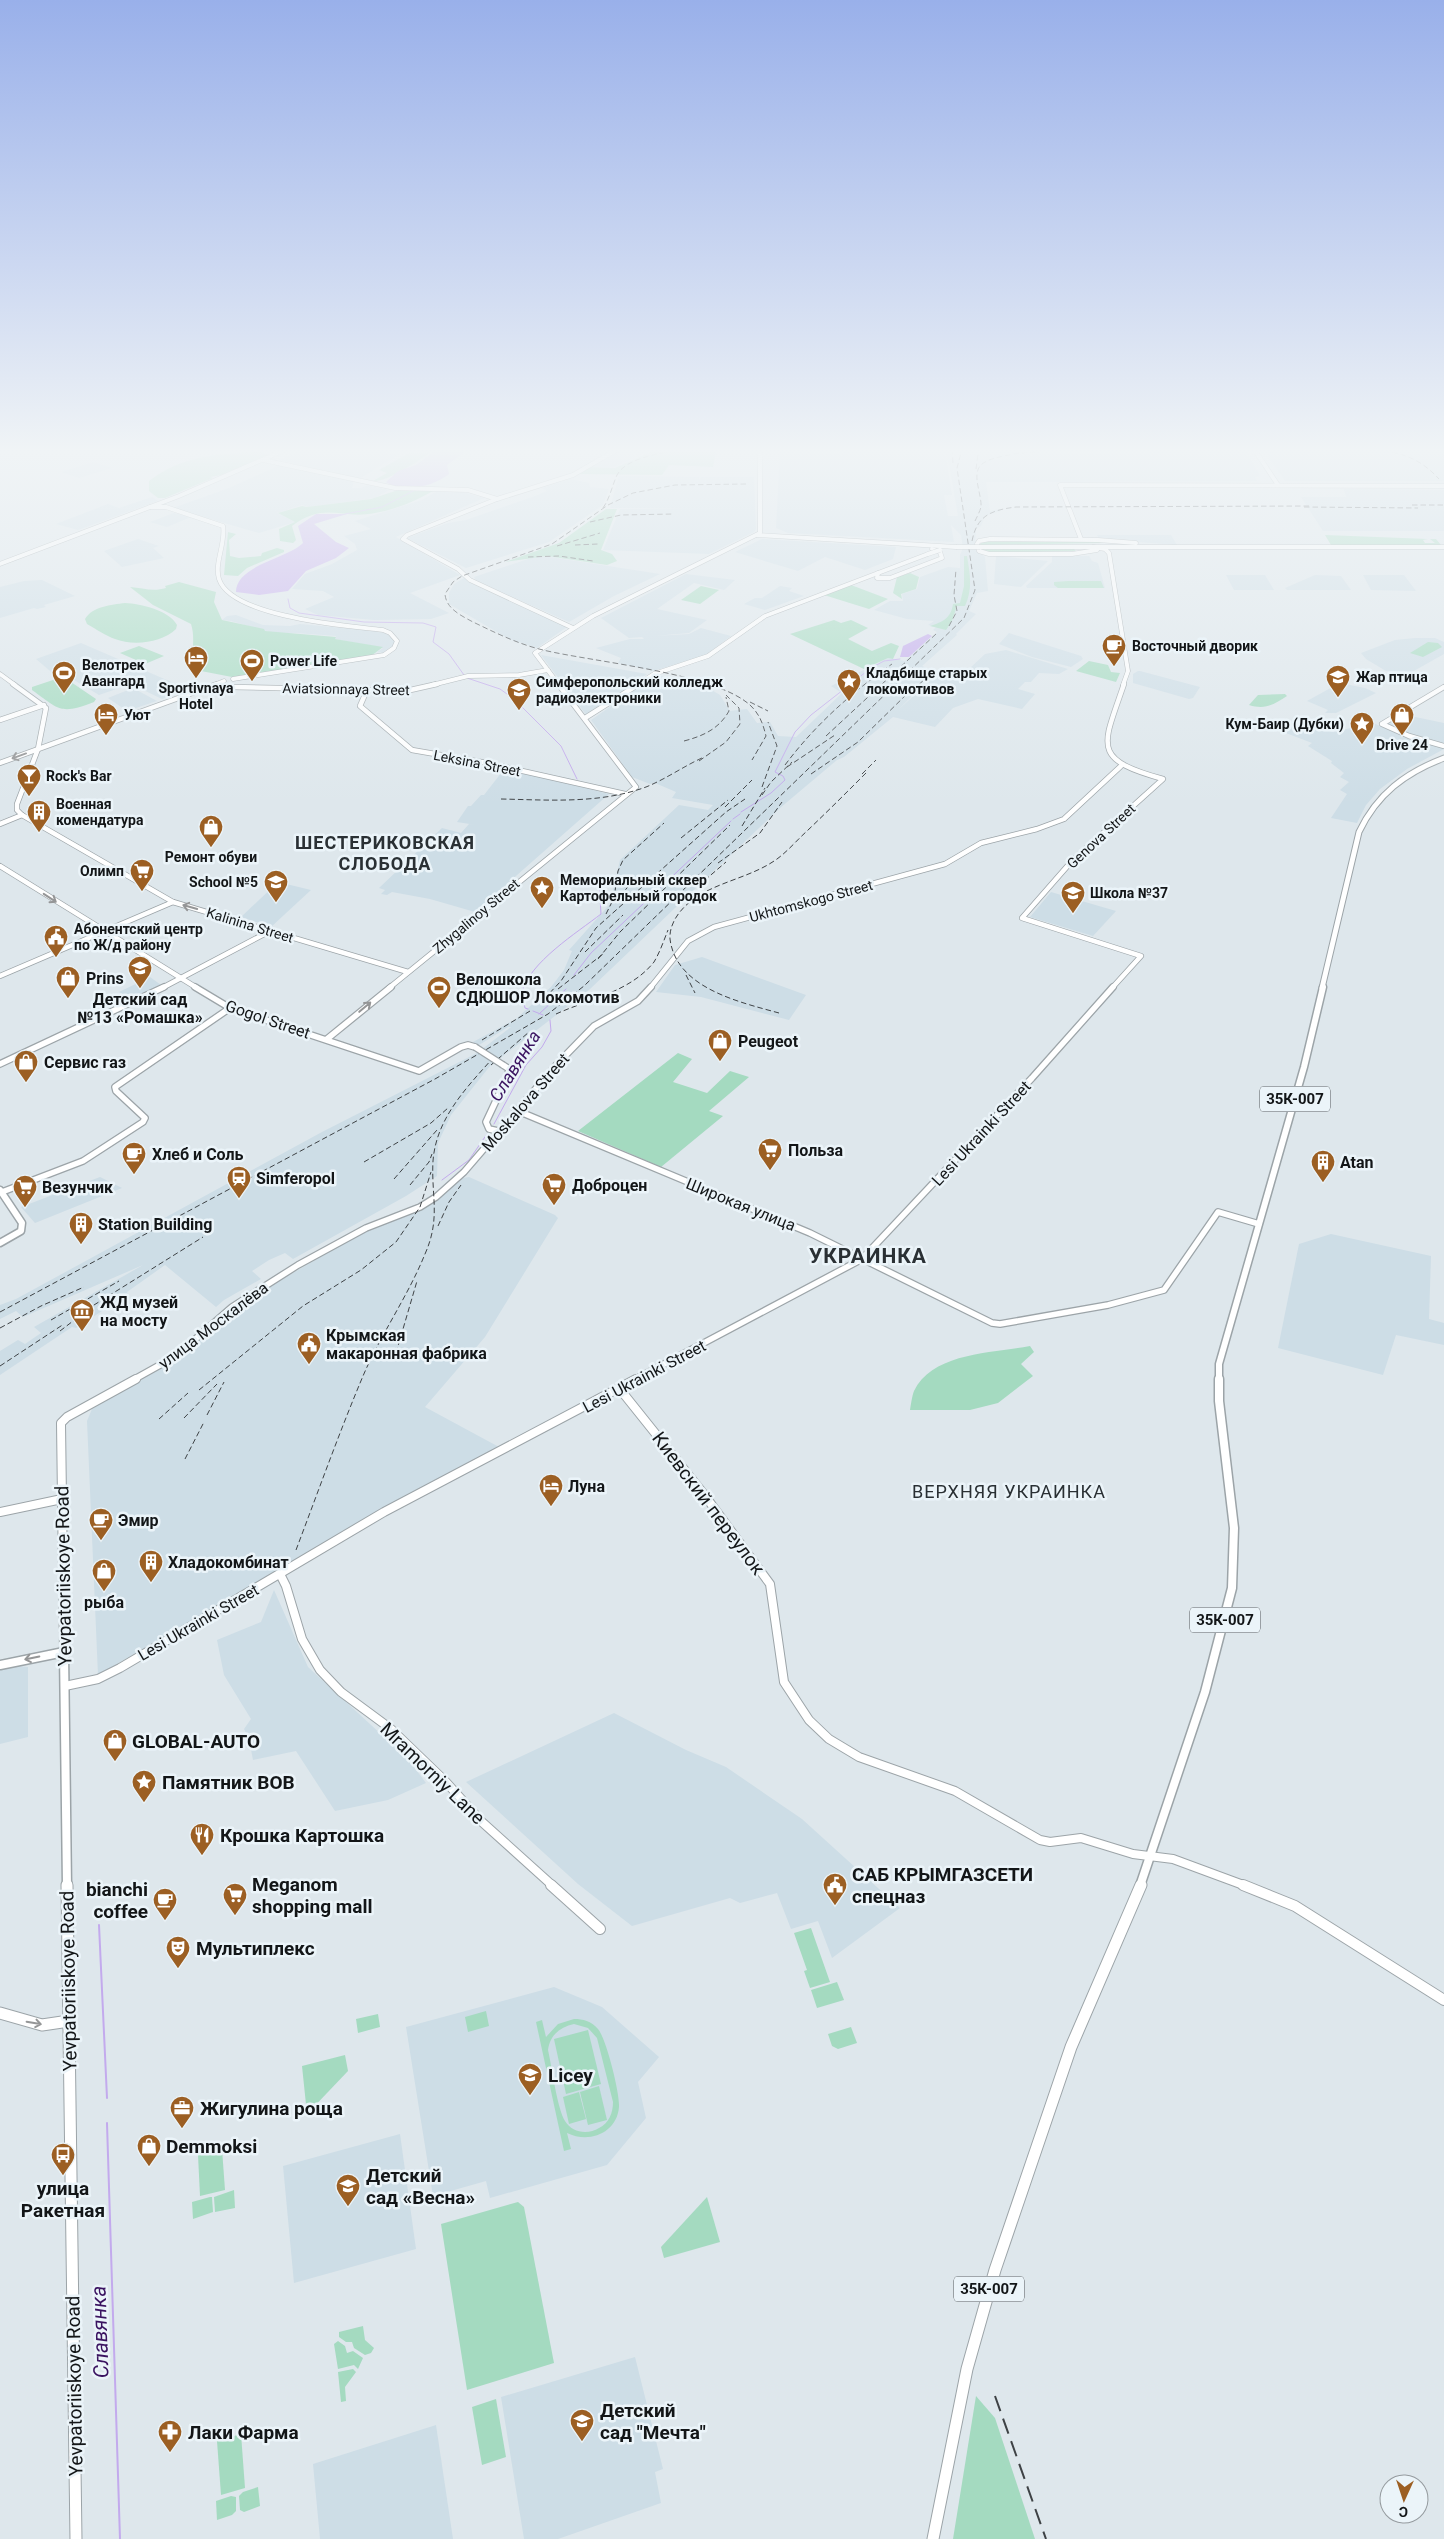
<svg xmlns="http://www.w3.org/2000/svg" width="1444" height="2539" font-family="Roboto,sans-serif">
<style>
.built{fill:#cddde6;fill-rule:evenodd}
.green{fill:#a4dac0;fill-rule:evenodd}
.water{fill:#c3aaed}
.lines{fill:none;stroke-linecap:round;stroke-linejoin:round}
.stream-far1{stroke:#c3aaed;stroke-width:1}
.stream{stroke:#c3aaed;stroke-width:2}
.secondary-far4-casing{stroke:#9ca4a8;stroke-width:5}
.secondary-far3-casing{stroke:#9ca4a8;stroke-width:6}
.secondary-far2-casing{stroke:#9ca4a8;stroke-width:8}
.secondary-far1-casing{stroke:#9ca4a8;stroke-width:10}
.secondary-casing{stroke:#9ca4a8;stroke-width:12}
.primary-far4-casing{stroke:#9ca4a8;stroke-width:5}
.primary-far3-casing{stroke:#9ca4a8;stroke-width:7}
.primary-far2-casing{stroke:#9ca4a8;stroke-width:9}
.primary-far1-casing{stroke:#9ca4a8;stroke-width:11}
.primary-casing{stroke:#9ca4a8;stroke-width:13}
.secondary-far4{stroke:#fff;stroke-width:4}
.secondary-far3{stroke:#fff;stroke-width:4.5}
.secondary-far2{stroke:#fff;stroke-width:5.5}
.secondary-far1{stroke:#fff;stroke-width:8}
.secondary{stroke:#fff;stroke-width:10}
.primary-far4{stroke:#fff;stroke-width:4}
.primary-far3{stroke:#fff;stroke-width:5}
.primary-far2{stroke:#fff;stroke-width:6}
.primary-far1{stroke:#fff;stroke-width:8}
.primary{stroke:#fff;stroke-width:11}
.rail-far1{stroke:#3e4245;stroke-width:1;stroke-dasharray:5.5 3;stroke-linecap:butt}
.rail{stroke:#3e4245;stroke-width:2;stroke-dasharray:16 8;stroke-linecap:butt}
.secondary-bridge-far1-casing{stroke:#9ca4a8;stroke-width:5;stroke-linecap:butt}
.secondary-bridge-casing{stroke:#9ca4a8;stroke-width:8;stroke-linecap:butt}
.secondary-bridge-far1{stroke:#fff;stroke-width:4}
.secondary-bridge{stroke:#fff;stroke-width:5.5}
.oneway{stroke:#959697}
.labels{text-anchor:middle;stroke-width:5;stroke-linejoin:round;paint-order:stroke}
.far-poi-label{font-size:14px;font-weight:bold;fill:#131618;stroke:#ebf4f9;text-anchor:start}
.far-street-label{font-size:14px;fill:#131618;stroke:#ebf4f9}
.shield{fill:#ebf4f9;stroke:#54595c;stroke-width:1}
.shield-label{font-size:15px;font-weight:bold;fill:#131618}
.poi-label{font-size:16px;font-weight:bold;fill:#131618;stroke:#ebf4f9;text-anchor:start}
.street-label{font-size:16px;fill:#131618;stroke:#ebf4f9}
.far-district-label{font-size:18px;font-weight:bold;letter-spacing:1px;fill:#2a3034;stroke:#ebf4f9}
.water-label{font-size:18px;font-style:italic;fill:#3a1360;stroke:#ebf4f9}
.neighbourhood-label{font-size:18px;letter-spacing:1px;fill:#2a3034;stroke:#ebf4f9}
.near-street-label{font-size:19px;fill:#131618;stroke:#ebf4f9}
.near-poi-label{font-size:19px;font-weight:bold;fill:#131618;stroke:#ebf4f9;text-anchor:start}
.district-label{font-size:21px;font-weight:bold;letter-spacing:1px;fill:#2a3034;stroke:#ebf4f9}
.near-water-label{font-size:21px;font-style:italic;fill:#3a1360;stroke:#ebf4f9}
</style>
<rect width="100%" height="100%" fill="#dee7ec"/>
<!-- built -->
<g class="built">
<polygon points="303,449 370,449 398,455 359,479 279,460"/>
<polygon points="621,449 673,449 652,450 614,467 591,467"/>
<path d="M843,449H993L1024,450L1025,452L1085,453L1246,451L1260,476L1255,477L1257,481L986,482L990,511L999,509L1001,511L985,516L981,526L976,529L975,548L985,557L988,591L977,593L969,611L976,614L956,634L957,635L922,666L936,672L898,710L944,668L961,672L970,668L985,654L1006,650L1068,669L1059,674L1039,673L1031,682H1025L1018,689L1035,694L1022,709L978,699L953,708L935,727L893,717L844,757L837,760L780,808L590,989L490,1066L451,1115L438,1143L437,1176L406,1196L293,1259L285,1253L269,1260L252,1271L261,1279L224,1300L216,1307L165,1265L127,1292L128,1294L76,1328L72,1327L0,1375V1351L18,1340L25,1344L41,1333L34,1327L143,1265L23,1317L16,1311L0,1319V1305L16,1299L322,1132L477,1053L511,1027H508L479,1045L473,1042L516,1019L551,987L564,970L572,951L569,950L610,904L620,860L679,805L708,810L713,805L672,798L676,792L655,783L650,784L632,777L591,720L656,675L710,689L720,695L730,711L747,709L757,723L770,722L778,736L796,737L842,693L831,686L888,658L905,661L937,632L933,630L936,627L928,625L934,621L907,619L874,610L890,601H903L902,594L917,589L920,577L948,567L960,568V555L963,548L961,535L951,525L954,542L788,533L776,528L780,452L843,453ZM945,451L949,464L958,516H948L944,495H952Z"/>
<polygon points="1263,449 1444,449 1444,481 1285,481"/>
<polygon points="93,462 112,468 79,478 61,472"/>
<polygon points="280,465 354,481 352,488 361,488 368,485 389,490 375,498 308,507 302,505 277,513 295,522 259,533 173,508 229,488"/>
<polygon points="619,476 699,477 699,480 701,477 754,477 756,529 754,532 709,554 603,550 620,509 698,508 610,508"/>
<polygon points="570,479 589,483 590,487 609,489 603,505 549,542 466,568 407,538 448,523 466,520 535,496 547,491 542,488"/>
<polygon points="1344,489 1444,490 1444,531 1323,531 1301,497 1346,497"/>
<polygon points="439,490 459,491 484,498 396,537 460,575 410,593 449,613 431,619 374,620 318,615 305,609 334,597 323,591 292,589 305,574 332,564 357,550 355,544 344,536 371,529 355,521 422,500"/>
<polygon points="152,497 158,501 78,530 56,524 108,504 119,508"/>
<polygon points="174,513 191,517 167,527 150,522"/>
<polygon points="1097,535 1171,535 1177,545 1099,539"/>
<polygon points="138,539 159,546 153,548 164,558 122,567 104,551"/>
<polygon points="762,539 896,547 893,559 865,570 825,557 798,571 735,552"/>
<polygon points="996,556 1048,561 1021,587 994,584"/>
<polygon points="1052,556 1089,556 1092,561 1098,563 1105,588 1027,588 1026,586 1052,562"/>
<polygon points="534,557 550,557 660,574 614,596 569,622 476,581 474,577"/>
<polygon points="686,574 735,580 724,590 694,583 657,609 707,620 689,633 654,636 689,634 701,628 731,636 706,655 653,671 618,663 621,658 596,648 630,639 644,639 642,637 629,638 601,618"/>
<polygon points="1226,575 1265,575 1274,590 1234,590"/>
<polygon points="1315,575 1341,576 1351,590 1287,590 1285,588"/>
<polygon points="1363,575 1404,575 1416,591 1371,590"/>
<polygon points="464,578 542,614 567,627 537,648 509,639 449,604 449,593 454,584"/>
<polygon points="42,580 75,596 44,605 46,607 37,609 34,608 0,618 0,587 24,581"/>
<polygon points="780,586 792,588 789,591 804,596 765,610 744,604 755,598 762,598"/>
<polygon points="236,615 263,625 290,626 300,624 374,631 389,634 394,640 394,646 383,653 377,652 383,648 335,639 336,636 296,633 273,633 231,621 222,620 227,616"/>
<polygon points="1009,633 1081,656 1083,659 1071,667 1032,657 999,644"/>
<polygon points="1415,638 1435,638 1444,642 1444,654 1412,672 1386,671 1366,659 1361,653 1395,640"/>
<polygon points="81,643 183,687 183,691 162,699 131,684 99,695 64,674 56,676 36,659"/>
<polygon points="541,655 647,674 587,716"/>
<polygon points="1138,671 1140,671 1200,687 1193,698 1189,699 1133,683 1133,674"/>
<polygon points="1345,684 1365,688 1376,693 1336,713 1325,713 1328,710 1307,701 1336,685"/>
<polygon points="133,688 157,701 127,711 108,698"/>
<polygon points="1401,714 1444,723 1444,743 1422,740 1386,724"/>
<polygon points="1297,719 1333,732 1373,723 1414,740 1439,746 1444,749 1407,769 1380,789 1366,805 1357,823 1331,818 1347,794 1340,790 1349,782 1340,777 1344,773 1331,763 1332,761 1308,746 1312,743 1278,730"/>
<polygon points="505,768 609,794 475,912 430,899 392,892 387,895 381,894 385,890 379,888 442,828 461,833 469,824 476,825 457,822 468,806 471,806 481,795 484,795"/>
<polygon points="278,882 311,890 271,927 241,917"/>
<polygon points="1051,892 1116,911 1093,936 1030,917"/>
<polygon points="702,957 806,995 789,1020 701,997 656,992 675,965"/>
<polygon points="150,977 161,985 131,999 119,992"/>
<polygon points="100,1177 122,1188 35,1223 21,1207"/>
<polygon points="469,1177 555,1215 558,1218 485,1337 425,1407 499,1447 386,1507 98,1675 87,1421 92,1409 171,1362 227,1314 267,1288 369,1229 431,1205 463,1178"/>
<polygon points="1331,1234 1431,1256 1429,1319 1444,1323 1444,1345 1396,1335 1383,1375 1278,1348 1299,1244"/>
<polygon points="274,1590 308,1667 408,1759 426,1783 388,1800 335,1811 296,1751 253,1760 249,1739 244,1729 251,1719 224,1675 217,1640 261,1622"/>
<polygon points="17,1666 28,1667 28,1737 0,1744 0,1669"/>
<polygon points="614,1713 686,1750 726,1767 802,1819 900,1908 832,1958 818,1921 791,1929 777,1893 740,1903 730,1898 632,1926 578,1884 466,1782"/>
<polygon points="554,1987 602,2007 659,2057 638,2082 646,2118 607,2165 490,2198 486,2181 433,2196 406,2027"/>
<polygon points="400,2134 416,2249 294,2283 283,2166"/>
<polygon points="635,2357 663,2469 655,2472 661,2503 558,2539 524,2539 501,2397"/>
<polygon points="436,2425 453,2539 320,2539 313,2464"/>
</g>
<!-- green -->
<g class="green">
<polygon points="675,449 703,449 716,452 713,467 669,465 662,475 577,474 589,467 615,468 653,451 667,452"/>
<path d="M261,452L269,455L221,475L210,477L213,478L165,498H158L149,491V481C182,455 221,453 261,452Z"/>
<path d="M409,453H429C417,462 387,482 373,481L387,473L379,470Z"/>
<path d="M398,490L433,491C416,501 394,510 375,513C341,520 325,501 292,526L296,540L293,543L280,541L279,529L295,522L278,513L302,506L307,507L371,499Z"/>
<polygon points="606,509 617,509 601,550 612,554 617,561 607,565 547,556 505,562 559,543"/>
<polygon points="228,532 236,534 229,540 230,556 239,558 261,556 262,553 277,548 284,550 284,552 247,568 238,576 224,575"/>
<polygon points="1325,535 1428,539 1423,540 1425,543 1435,543 1430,539 1436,539 1441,545 1331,545"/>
<polygon points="985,540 1101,542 1103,543 979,545"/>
<polygon points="980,548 1074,549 1076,551 987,553 980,551"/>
<path d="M964,556H967C970,574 973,589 965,606H957L952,621L946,630L930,626C943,622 951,618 953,604L960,603L964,586Z"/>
<polygon points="910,573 919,577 916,589 901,594 902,599 893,593 897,577"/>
<polygon points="1068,581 1101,581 1104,588 1058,588 1054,585 1054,582"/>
<path d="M179,582L216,592L214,602L222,620L264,629L265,631L336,637L335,639L383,647L371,656L232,677L201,671C187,652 197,643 191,624L153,605L130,587C143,588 153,592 166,588L165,586Z"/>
<polygon points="851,585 888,599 869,609 824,595"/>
<polygon points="701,586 719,590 700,604 681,600"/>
<path d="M125,603C141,604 169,610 177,625L176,629C162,643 133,646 115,639C106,636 96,629 87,624L85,619C93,606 111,605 125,603Z"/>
<polygon points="834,620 841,623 851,620 868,628 848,639 872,651 891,643 899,646 893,659 888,658 864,669 790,634"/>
<polygon points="1428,642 1438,643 1442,647 1423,657 1410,653"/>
<polygon points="139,646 164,656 145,664 120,653"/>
<polygon points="1089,661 1108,665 1111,672 1120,673 1116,682 1076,671"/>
<path d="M59,678H65L96,699L94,702C60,715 60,710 32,690V687Z"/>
<path d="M1285,694L1287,696C1273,705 1265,710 1249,705L1258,695Z"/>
<polygon points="678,1053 692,1059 673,1082 707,1093 730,1071 749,1077 709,1111 723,1116 661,1167 578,1131"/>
<path d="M1030,1346L1034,1352L1021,1364L1033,1376L998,1403L970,1410H910C911,1404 912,1396 914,1391C933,1352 994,1353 1030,1346Z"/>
<polygon points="811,1928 830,1982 810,1988 804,1971 807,1970 794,1933"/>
<polygon points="837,1982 844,2000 817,2008 811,1990"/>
<polygon points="486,2011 489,2026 468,2032 465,2017"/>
<polygon points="378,2014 380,2027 358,2033 356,2019"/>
<path d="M574,2019C583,2019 591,2021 598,2029C606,2038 620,2093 619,2107C617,2133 589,2144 567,2133L571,2149L564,2151L536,2022L542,2020L546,2037L558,2024ZM574,2024L588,2028L597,2038L613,2102C613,2113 609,2123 599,2128C588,2135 572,2133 565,2121C557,2108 552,2067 548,2050C550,2035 560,2027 574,2024Z"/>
<polygon points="851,2027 857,2043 838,2049 832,2046 828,2034"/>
<polygon points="588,2030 601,2084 566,2094 554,2039"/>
<polygon points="345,2055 348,2071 307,2114 302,2066"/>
<polygon points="599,2086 607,2120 588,2125 580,2092"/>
<polygon points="579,2092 586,2119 569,2124 563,2097"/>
<polygon points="222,2149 225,2190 200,2196 198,2155"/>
<polygon points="234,2190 235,2208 215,2212 214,2197"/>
<polygon points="210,2197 212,2197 213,2212 193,2219 192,2202"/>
<polygon points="707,2197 720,2242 664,2258 661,2247"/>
<polygon points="518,2202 524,2207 554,2363 467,2390 441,2224"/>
<polygon points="363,2326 365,2340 374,2348 371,2353 365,2355 354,2348 352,2342 346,2342 339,2337 339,2332"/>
<polygon points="338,2341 345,2346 347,2353 353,2351 363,2358 358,2369 354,2365 338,2369 334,2344"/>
<polygon points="353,2369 356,2372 345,2387 346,2401 341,2402 338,2372"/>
<polygon points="976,2396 995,2418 1035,2539 953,2539"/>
<polygon points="496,2399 506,2457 482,2465 472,2407"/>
<polygon points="241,2434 245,2488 221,2495 217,2441"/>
<polygon points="258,2487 260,2506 244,2512 240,2510 239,2496 243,2492"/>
<polygon points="231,2496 236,2497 236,2511 232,2515 217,2520 216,2501"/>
</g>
<!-- water -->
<g class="water">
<path d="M468,449L447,465L449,474C434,486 404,494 386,482L398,471L416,465L436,450Z"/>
<path d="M316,514H347L314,524L336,542L349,548L336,558L306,571L288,591L259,595L236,592C236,565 287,559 303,543L298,526Z"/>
<polygon points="928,634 932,636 909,657 900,657 903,646"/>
</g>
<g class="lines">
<!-- stream-far1 -->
<g class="stream-far1">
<polyline points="345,514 382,507 415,490"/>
<polyline points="288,599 290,608 299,613 364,622 423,623 436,627 433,642 449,654 464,675"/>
<polyline points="467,678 500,689 514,699 561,746 577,779"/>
<polyline points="741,812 771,793 785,780 783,776 775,772 795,732 811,715 871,668 884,661 900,659"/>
<polyline points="733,819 740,814"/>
<polyline points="574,975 591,953 731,821"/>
<path d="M528,1009L525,1008C524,1003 521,998 522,993C528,963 578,932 601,914L599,881"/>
<polyline points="533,1011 543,1015"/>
<polyline points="539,1014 566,989"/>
<polyline points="494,1124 526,1065 542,1047 551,1031 550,1020"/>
<polyline points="442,1180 469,1160 487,1134"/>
</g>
<!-- stream -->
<g class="stream">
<polyline points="99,1925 107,2098"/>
<polyline points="107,2123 120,2539"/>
</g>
<defs>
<g id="secondary-far4">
<polyline points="1254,449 1278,485"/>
<polyline points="263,460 395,488 468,490 497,499"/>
<path d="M150,507H166L223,526C226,543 214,563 219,579C231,617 348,626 383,630L390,633L397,641L394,648L384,655L233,679"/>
<polyline points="757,535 956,547"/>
<polyline points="1081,539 1060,485 1444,486"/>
<polyline points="980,547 1444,547"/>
<polyline points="1093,547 1105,549 1109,553 1128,671 1123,685"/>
<polyline points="1097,550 1072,554 989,554 979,551 977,544 979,541 990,539 1098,540 1136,543"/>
<polyline points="878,573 877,578 890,578 942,558 940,552 932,549"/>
<polyline points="573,628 470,580 458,569 403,539 407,535 497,499 573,475 618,449"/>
<polyline points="0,674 15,685"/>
<polyline points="214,685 224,681"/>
<polyline points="432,685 468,676 519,675 548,670"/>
<polyline points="559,685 535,653 593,616 760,533 760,449"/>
<polyline points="637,685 654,674 708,656 765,616 928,554"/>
</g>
<g id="secondary-far3">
<polyline points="13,684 46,708 38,749 17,804 17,810 22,815 173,902 408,972"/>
<polyline points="211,687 224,687"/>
<polyline points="232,687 406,691 437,684"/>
<polyline points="1444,687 1382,724 1409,736 1444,746"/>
<polyline points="367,690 360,706 412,750 487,763 625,794"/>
<polyline points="585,718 639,684"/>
<polyline points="0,720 44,705"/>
<polyline points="0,763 217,684"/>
<polyline points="0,824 22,815"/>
<polyline points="0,866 197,988"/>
<polyline points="0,976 173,902"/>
<polyline points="162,988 270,931"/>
<polyline points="389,988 636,787 558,684"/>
<polyline points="650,988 688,941 714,927 945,864 981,843 1037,829 1064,819 1121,766"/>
<path d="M1112,988L1141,956L1022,918L1071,862L1163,779C1090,759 1103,746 1124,684"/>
</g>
<g id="secondary-far2">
<polyline points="195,987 230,1008 419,1071 461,1047 468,1045 475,1047"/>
<polyline points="327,1039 391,987"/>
<polyline points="0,1064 164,987"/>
<polyline points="518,1111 810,1233 992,1323 1000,1324 1108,1305 1164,1290 1218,1212 1259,1224"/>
<polyline points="498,1131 489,1129 486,1122 508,1075 509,1069 503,1065"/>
<polyline points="2,1192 83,1161 143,1122 145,1118 116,1091 115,1087 230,1008"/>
<polyline points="133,1380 176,1356 232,1307 298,1265 366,1228 420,1207 436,1197 464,1172 558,1063 594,1026 638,1001 651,987"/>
<polyline points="634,1380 862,1259 1032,1078 1113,987"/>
</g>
<g id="secondary-far1">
<polyline points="619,1388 703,1493 770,1584 784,1682 809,1720 829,1739 859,1757 955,1791 1040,1840 1050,1842 1081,1838 1133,1854 1173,1859 1246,1886"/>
<polyline points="0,1512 62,1499"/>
<polyline points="280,1574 286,1586 302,1639 320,1670 341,1692 391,1729 445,1781 482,1822 553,1886"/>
<polyline points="64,1652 61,1423 67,1417 136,1379"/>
<polyline points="65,1686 98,1679 120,1668 384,1512 636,1379"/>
</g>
<g id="secondary">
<polyline points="551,1885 600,1929"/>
<polyline points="1243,1885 1295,1906 1444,2000"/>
</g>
<polyline id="primary-far4" points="0,564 179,496 287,449"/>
<path id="primary-far3" d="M1322,988L1359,832C1377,794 1405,773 1444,758"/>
<g id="primary-far2">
<polyline points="0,1190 22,1223 21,1231 0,1243"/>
<polyline points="1219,1380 1219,1364 1304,1067 1323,987"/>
</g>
<g id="primary-far1">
<polyline points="0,1665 64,1652 67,1886"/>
<polyline points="1140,1886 1205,1692 1232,1588 1234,1528 1219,1401 1219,1379"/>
</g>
<g id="primary">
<polyline points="67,1885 76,2539"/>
<polyline points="0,2013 42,2025 69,2021"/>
<polyline points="933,2539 967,2369 995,2270 1071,2047 1141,1885"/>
</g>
</defs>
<!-- secondary-far4 casing -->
<use href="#secondary-far4" class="secondary-far4-casing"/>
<!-- secondary-far3 casing -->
<use href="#secondary-far3" class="secondary-far3-casing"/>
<!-- secondary-far2 casing -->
<use href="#secondary-far2" class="secondary-far2-casing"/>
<!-- secondary-far1 casing -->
<use href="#secondary-far1" class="secondary-far1-casing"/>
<!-- secondary casing -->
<use href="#secondary" class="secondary-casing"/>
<!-- primary-far4 casing -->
<use href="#primary-far4" class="primary-far4-casing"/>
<!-- primary-far3 casing -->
<use href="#primary-far3" class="primary-far3-casing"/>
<!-- primary-far2 casing -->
<use href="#primary-far2" class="primary-far2-casing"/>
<!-- primary-far1 casing -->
<use href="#primary-far1" class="primary-far1-casing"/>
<!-- primary casing -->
<use href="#primary" class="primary-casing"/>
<!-- secondary-far4 -->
<use href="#secondary-far4" class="secondary-far4"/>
<!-- secondary-far3 -->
<use href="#secondary-far3" class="secondary-far3"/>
<!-- secondary-far2 -->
<use href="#secondary-far2" class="secondary-far2"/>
<!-- secondary-far1 -->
<use href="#secondary-far1" class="secondary-far1"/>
<!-- secondary -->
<use href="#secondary" class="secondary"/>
<!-- primary-far4 -->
<use href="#primary-far4" class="primary-far4"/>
<!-- primary-far3 -->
<use href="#primary-far3" class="primary-far3"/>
<!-- primary-far2 -->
<use href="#primary-far2" class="primary-far2"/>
<!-- primary-far1 -->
<use href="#primary-far1" class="primary-far1"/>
<!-- primary -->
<use href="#primary" class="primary"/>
<!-- rail-far1 -->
<g class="rail-far1">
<polyline points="952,449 953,463"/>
<path d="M1367,449C1397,451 1418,456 1439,479"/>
<polyline points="1409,449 1444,450"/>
<polyline points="1192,450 1312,450"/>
<polyline points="976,469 978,454"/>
<path d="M746,484L675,485L633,493L608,505L552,544L462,576L453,582L445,594C446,609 462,616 473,622C496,633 518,644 543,650C593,662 717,673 751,706C760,715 763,724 766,736L752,760"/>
<polyline points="1412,505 1444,505"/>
<polyline points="1304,507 1418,508"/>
<path d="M603,508C610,498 612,486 617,475C627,457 661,454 679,449"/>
<path d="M975,521C977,517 980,511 981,507C982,495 972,476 980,466C998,443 1164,449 1199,449"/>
<polyline points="590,522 621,515 674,514"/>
<path d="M972,541C977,515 992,510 1016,507L1311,506"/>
<polyline points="575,545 598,544"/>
<polyline points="557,546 600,533"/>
<polyline points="528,557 559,556 593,561"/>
<polyline points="949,626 957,611 954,595 956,569"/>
<polyline points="907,696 930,674"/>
<polyline points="750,702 768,711"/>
<polyline points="826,736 936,634"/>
<path d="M684,741C703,736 719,729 729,711L726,697"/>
<polyline points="699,761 726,742 740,724 739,708 726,695"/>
<path d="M785,765C815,725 851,693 892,664"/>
<polyline points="787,767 835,735"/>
<polyline points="811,774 858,742 911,690"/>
<polyline points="862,774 876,760"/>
<polyline points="762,787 777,746 768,722"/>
<polyline points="762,795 771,782 792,762"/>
<path d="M501,799C549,800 600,804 646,787C666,779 684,766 704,757"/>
<polyline points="725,807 752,780"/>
<polyline points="742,826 765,788"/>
<polyline points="681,838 728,800"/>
<polyline points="718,863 760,833 782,802"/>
<polyline points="698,886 726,862"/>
<polyline points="615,903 634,879"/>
<polyline points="606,914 614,898 618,871 623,860 664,823"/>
<polyline points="585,952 623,915"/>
<polyline points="598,959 620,932 730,825"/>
<polyline points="686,975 695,993"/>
<polyline points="558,989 603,954"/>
<polyline points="544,999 561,981 596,928 726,812 745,799"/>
<path d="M779,1013C739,1002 676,988 670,939C669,922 682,907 695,898C720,881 752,877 777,859C788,851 797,840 807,831C828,811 847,792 867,772"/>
<path d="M556,1014C589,999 630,992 654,962C660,952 664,940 668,930"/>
<polyline points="482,1040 530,1011"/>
<polyline points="491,1065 529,1032"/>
<polyline points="364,1162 431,1123 448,1108"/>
<polyline points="394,1179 437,1130"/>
<polyline points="410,1185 429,1162 432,1154"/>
<polyline points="438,1226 449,1202 461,1185"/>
<polyline points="0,1312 435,1079 548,1014 584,986 964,618 975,590 957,468 962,449"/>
<polyline points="51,1320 119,1281"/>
<polyline points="0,1328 41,1306 84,1287"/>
<polyline points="60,1331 94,1305 203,1237"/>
<polyline points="396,1353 417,1281"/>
<polyline points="0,1366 64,1324"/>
<polyline points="199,1390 303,1306 361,1270 396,1242 420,1207 431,1172"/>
<polyline points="207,1415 224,1382"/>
<polyline points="184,1418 217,1384"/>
<polyline points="159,1419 188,1393"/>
<polyline points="185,1459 204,1422"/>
<path d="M296,1550C318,1492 339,1433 363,1376C381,1334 408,1296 425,1254C441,1218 431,1196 433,1161C436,1119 466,1088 493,1058"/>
</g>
<!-- rail -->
<polyline class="rail" points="995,2396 1046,2539"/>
<defs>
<g id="secondary-bridge-far1">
<polyline points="956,547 980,547"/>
<polyline points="928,554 940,550"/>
</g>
<polyline id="secondary-bridge" points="475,1047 503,1065"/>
</defs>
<!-- secondary-bridge-far1 casing -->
<use href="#secondary-bridge-far1" class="secondary-bridge-far1-casing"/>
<!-- secondary-bridge casing -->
<use href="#secondary-bridge" class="secondary-bridge-casing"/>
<!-- secondary-bridge-far1 -->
<use href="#secondary-bridge-far1" class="secondary-bridge-far1"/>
<!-- secondary-bridge -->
<use href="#secondary-bridge" class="secondary-bridge"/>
</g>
<!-- one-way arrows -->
<defs><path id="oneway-shaft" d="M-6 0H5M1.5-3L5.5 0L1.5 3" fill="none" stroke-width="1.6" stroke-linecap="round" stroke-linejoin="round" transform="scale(1.25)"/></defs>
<g class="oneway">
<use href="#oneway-shaft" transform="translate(19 756) rotate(160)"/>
<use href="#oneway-shaft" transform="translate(50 898) rotate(33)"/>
<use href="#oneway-shaft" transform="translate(190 907) rotate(-164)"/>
<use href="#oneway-shaft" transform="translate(365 1007) rotate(-40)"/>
<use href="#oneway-shaft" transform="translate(32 1658) rotate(168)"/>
<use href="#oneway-shaft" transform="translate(34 2023) rotate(10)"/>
</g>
<!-- sky -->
<linearGradient id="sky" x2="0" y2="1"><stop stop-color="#99b0ea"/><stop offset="0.56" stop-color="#f0f4f6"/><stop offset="1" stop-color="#f0f4f6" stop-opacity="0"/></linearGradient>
<rect width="1444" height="805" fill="url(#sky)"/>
<!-- icons -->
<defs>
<symbol id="cafe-pin" viewBox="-11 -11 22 30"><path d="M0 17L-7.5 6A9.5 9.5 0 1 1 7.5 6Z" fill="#9c5f23" stroke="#ebf4f9"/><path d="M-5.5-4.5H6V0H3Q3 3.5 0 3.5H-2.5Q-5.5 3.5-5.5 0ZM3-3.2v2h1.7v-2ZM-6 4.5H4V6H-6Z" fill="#fff"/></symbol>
<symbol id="hotel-pin" viewBox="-11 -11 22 30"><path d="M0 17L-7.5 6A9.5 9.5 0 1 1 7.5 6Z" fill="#9c5f23" stroke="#ebf4f9"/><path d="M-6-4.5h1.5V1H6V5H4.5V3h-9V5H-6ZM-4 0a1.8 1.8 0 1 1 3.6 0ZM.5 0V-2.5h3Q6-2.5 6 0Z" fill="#fff"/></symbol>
<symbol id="stadium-pin" viewBox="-11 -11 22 30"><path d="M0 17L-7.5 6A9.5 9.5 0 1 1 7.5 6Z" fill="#9c5f23" stroke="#ebf4f9"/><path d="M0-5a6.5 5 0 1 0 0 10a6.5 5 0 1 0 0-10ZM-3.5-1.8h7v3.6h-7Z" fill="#fff"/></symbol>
<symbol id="school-pin" viewBox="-11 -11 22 30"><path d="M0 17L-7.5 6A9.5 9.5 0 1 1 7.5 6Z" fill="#9c5f23" stroke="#ebf4f9"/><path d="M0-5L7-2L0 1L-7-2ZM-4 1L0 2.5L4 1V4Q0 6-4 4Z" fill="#fff"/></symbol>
<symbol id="sight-pin" viewBox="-11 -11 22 30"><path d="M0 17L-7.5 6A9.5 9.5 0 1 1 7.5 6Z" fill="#9c5f23" stroke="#ebf4f9"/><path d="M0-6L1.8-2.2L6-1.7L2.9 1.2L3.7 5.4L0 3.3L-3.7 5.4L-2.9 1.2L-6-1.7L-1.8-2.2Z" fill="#fff"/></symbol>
<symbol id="university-pin" viewBox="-11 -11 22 30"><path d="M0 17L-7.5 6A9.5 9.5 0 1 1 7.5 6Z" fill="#9c5f23" stroke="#ebf4f9"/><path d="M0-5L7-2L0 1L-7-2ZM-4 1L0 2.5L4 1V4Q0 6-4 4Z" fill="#fff"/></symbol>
<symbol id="shop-pin" viewBox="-11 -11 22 30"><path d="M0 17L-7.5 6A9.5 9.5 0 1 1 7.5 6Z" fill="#9c5f23" stroke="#ebf4f9"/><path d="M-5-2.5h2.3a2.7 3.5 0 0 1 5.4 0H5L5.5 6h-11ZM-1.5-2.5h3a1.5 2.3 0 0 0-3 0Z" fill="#fff"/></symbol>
<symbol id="bar-pin" viewBox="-11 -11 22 30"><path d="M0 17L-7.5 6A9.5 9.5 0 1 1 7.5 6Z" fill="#9c5f23" stroke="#ebf4f9"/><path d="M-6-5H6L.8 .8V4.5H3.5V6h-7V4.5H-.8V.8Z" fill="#fff"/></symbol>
<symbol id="building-pin" viewBox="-11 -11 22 30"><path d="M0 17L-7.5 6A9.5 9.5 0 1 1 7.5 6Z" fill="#9c5f23" stroke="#ebf4f9"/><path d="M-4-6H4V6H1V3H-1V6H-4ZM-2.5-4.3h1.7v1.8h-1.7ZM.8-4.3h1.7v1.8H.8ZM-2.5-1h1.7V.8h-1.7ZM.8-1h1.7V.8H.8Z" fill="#fff"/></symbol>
<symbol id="supermarket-pin" viewBox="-11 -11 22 30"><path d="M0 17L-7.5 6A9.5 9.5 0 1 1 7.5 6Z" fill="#9c5f23" stroke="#ebf4f9"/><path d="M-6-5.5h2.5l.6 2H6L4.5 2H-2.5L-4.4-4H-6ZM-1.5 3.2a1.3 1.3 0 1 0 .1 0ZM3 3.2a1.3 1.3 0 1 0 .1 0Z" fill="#fff"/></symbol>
<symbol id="civic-pin" viewBox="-11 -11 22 30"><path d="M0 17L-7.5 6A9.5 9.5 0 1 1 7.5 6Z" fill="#9c5f23" stroke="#ebf4f9"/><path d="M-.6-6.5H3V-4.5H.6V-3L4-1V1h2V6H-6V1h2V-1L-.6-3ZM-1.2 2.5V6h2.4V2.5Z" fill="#fff"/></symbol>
<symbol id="station-pin" viewBox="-11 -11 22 30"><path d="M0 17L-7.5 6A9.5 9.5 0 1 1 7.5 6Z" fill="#9c5f23" stroke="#ebf4f9"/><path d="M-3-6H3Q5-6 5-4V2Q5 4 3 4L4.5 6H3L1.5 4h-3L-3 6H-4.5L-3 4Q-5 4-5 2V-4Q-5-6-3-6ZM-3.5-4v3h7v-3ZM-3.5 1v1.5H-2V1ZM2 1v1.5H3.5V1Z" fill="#fff"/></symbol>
<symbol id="museum-pin" viewBox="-11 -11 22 30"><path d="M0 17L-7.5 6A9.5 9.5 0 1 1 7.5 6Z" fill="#9c5f23" stroke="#ebf4f9"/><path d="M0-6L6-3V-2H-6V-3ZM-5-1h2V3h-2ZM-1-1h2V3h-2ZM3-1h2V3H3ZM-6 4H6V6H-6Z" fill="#fff"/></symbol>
<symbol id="restaurant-pin" viewBox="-11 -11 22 30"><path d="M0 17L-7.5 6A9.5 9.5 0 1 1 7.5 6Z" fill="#9c5f23" stroke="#ebf4f9"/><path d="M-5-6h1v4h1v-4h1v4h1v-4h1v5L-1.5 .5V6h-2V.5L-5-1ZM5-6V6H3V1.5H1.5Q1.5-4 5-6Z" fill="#fff"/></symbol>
<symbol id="theatre-pin" viewBox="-11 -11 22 30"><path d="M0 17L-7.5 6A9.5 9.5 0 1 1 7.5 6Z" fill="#9c5f23" stroke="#ebf4f9"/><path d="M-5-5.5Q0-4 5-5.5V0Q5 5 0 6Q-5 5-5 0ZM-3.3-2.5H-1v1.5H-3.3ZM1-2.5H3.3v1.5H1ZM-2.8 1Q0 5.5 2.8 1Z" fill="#fff"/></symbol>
<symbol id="office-pin" viewBox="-11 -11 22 30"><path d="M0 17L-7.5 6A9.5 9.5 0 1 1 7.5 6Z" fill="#9c5f23" stroke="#ebf4f9"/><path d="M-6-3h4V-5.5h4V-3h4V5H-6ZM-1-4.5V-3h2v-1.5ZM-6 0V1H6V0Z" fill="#fff"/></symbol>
<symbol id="bus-pin" viewBox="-11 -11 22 30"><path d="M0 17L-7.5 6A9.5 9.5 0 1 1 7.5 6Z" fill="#9c5f23" stroke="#ebf4f9"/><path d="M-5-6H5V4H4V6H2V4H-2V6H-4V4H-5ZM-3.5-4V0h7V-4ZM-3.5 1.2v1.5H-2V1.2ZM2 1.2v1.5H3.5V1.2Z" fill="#fff"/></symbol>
<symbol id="pharmacy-pin" viewBox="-11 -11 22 30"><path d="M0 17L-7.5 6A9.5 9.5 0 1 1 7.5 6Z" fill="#9c5f23" stroke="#ebf4f9"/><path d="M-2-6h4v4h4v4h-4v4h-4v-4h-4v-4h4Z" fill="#fff"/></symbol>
</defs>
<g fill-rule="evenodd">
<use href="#cafe-pin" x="1100" y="632" width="28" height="38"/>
<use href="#hotel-pin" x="182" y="644" width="28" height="38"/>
<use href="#stadium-pin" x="238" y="647" width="28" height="38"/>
<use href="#stadium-pin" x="50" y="659" width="28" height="38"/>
<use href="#school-pin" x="1324" y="663" width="28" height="38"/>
<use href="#sight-pin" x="835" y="667" width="28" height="38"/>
<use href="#university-pin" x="505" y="676" width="28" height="38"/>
<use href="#hotel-pin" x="92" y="701" width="28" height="38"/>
<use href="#shop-pin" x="1388" y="701" width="28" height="38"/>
<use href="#sight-pin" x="1348" y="710" width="28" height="38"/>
<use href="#bar-pin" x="15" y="762" width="28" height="38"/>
<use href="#building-pin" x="25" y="798" width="28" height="38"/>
<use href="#shop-pin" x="197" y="813" width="28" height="38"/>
<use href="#supermarket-pin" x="128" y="857" width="28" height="38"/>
<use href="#school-pin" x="262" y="868" width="28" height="38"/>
<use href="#sight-pin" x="528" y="874" width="28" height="38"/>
<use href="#school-pin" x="1059" y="879" width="28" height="38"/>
<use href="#civic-pin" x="42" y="923" width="28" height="38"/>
<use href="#school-pin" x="126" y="954" width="28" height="38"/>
<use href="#shop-pin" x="54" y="964" width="28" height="38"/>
<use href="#stadium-pin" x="425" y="974" width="28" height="38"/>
<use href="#shop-pin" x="706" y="1027" width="28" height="38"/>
<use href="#shop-pin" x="12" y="1048" width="28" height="38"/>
<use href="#supermarket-pin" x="756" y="1136" width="28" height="38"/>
<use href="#cafe-pin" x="120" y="1140" width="28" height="38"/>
<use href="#building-pin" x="1309" y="1148" width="28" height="38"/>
<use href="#station-pin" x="225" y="1164" width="28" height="38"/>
<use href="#supermarket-pin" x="540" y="1171" width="28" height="38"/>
<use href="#supermarket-pin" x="11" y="1173" width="28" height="38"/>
<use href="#building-pin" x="67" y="1210" width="28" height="38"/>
<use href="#museum-pin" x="68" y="1297" width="28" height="38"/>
<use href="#civic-pin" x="295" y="1330" width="28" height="38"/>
<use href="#hotel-pin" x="537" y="1472" width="28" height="38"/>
<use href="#cafe-pin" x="87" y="1506" width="28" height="38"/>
<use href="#building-pin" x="137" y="1548" width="28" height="38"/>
<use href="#shop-pin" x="90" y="1557" width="28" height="38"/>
<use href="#shop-pin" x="101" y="1727" width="28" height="38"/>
<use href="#sight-pin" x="130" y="1768" width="28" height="38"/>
<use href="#restaurant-pin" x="188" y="1821" width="28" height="38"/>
<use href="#civic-pin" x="821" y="1871" width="28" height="38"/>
<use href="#supermarket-pin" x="221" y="1881" width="28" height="38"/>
<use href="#cafe-pin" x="151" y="1886" width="28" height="38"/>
<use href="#theatre-pin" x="164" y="1934" width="28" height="38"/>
<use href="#school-pin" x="516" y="2061" width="28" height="38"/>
<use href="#office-pin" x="168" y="2094" width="28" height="38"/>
<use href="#shop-pin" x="135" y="2132" width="28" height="38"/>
<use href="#bus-pin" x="49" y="2141" width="28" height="38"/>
<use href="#school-pin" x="334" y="2172" width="28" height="38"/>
<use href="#school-pin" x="568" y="2407" width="28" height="38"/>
<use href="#pharmacy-pin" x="156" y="2418" width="28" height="38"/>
</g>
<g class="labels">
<!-- far-poi labels -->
<g class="far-poi-label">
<text x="1132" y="651">Восточный дворик</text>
<text x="270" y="666">Power Life</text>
<text x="82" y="670">Велотрек<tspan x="82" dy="16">Авангард</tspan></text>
<text x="866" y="678">Кладбище старых<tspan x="866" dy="16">локомотивов</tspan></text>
<text x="1356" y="682">Жар птица</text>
<text x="536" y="687">Симферопольский колледж<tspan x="536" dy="16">радиоэлектроники</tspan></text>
<text x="196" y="693" text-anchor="middle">Sportivnaya<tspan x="196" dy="16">Hotel</tspan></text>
<text x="124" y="720">Уют</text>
<text x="1344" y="729" text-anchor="end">Кум-Баир (Дубки)</text>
<text x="1402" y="750" text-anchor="middle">Drive 24</text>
<text x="46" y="781">Rock's Bar</text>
<text x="56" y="809">Военная<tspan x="56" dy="16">комендатура</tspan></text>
<text x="211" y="862" text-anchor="middle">Ремонт обуви</text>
<text x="124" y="876" text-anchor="end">Олимп</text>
<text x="560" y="885">Мемориальный сквер<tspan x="560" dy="16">Картофельный городок</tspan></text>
<text x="258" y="887" text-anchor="end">School №5</text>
<text x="1090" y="898">Школа №37</text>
<text x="74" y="934">Абонентский центр<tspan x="74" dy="16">по Ж/д району</tspan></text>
</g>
<!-- far-street labels -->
<g class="far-street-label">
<text transform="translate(346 689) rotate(1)" y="5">Aviatsionnaya Street</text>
<text transform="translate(477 763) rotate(11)" y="5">Leksina Street</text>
<text transform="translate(1101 836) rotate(-43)" y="5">Genova Street</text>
<text transform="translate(811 901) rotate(-15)" y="5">Ukhtomskogo Street</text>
<text transform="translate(476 916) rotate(-40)" y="5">Zhygalinoy Street</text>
<text transform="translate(250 925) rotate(17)" y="5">Kalinina Street</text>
</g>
<!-- shield labels -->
<g class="shield">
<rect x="1260" y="1086.5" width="70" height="25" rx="4"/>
<rect x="1190" y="1607.5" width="70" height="25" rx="4"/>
<rect x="954" y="2276.5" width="70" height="25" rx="4"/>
</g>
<g class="shield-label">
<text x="1295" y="1104">35К-007</text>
<text x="1225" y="1625">35К-007</text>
<text x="989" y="2294">35К-007</text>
</g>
<!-- poi labels -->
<g class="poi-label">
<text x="86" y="984">Prins</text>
<text x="456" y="985">Велошкола<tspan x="456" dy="18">СДЮШОР Локомотив</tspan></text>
<text x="140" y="1005" text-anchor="middle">Детский сад<tspan x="140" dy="18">№13 «Ромашка»</tspan></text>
<text x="738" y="1047">Peugeot</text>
<text x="44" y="1068">Сервис газ</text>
<text x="788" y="1156">Польза</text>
<text x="152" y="1160">Хлеб и Соль</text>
<text x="1340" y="1168">Atan</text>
<text x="256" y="1184">Simferopol</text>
<text x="572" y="1191">Доброцен</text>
<text x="42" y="1193">Везунчик</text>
<text x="98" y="1230">Station Building</text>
<text x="100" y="1308">ЖД музей<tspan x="100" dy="18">на мосту</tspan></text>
<text x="326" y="1341">Крымская<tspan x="326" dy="18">макаронная фабрика</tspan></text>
<text x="568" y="1492">Луна</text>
<text x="118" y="1526">Эмир</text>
<text x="168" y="1568">Хладокомбинат</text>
<text x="104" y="1608" text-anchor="middle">рыба</text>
</g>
<!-- street labels -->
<g class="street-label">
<text transform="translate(268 1019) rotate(19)" y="6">Gogol Street</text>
<text transform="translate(525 1102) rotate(-49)" y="6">Moskalova Street</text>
<text transform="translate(981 1133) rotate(-47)" y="6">Lesi Ukrainki Street</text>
<text transform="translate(741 1204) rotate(22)" y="6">Широкая улица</text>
<text transform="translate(213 1325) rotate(-37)" y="6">улица Москалёва</text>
<text transform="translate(644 1376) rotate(-28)" y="6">Lesi Ukrainki Street</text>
<text transform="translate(198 1622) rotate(-30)" y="6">Lesi Ukrainki Street</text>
</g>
<!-- far-district labels -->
<g class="far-district-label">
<text x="385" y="849">ШЕСТЕРИКОВСКАЯ<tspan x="385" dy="21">СЛОБОДА</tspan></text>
</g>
<!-- water labels -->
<g class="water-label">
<text transform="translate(515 1066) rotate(-58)" y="6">Славянка</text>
</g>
<!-- neighbourhood labels -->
<g class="neighbourhood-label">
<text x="1009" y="1498">ВЕРХНЯЯ УКРАИНКА</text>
</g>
<!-- near-street labels -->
<g class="near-street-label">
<text transform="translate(709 1503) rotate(53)" y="7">Киевский переулок</text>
<text transform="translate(63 1576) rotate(-91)" y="7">Yevpatoriiskoye Road</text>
<text transform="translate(433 1773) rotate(44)" y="7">Mramorniy Lane</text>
<text transform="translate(68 1981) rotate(-91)" y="7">Yevpatoriiskoye Road</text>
<text transform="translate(74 2386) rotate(-91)" y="7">Yevpatoriiskoye Road</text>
</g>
<!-- near-poi labels -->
<g class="near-poi-label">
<text x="132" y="1748">GLOBAL-AUTO</text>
<text x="162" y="1789">Памятник ВОВ</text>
<text x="220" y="1842">Крошка Картошка</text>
<text x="852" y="1881">САБ КРЫМГАЗСЕТИ<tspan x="852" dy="22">спецназ</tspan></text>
<text x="252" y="1891">Meganom<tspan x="252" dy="22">shopping mall</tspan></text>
<text x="148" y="1896" text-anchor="end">bianchi<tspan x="148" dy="22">coffee</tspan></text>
<text x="196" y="1955">Мультиплекс</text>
<text x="548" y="2082">Licey</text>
<text x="200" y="2115">Жигулина роща</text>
<text x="166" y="2153">Demmoksi</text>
<text x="366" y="2182">Детский<tspan x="366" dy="22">сад «Весна»</tspan></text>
<text x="63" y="2195" text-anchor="middle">улица<tspan x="63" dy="22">Ракетная</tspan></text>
<text x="600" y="2417">Детский<tspan x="600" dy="22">сад "Мечта"</tspan></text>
<text x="188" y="2439">Лаки Фарма</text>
</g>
<!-- district labels -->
<g class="district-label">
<text x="868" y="1263">УКРАИНКА</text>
</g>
<!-- near-water labels -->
<g class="near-water-label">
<text transform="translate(100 2332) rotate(-92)" y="7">Славянка</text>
</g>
</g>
<!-- north arrow -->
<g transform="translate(1404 2499) rotate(183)"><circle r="24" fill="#ebf4f9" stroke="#959b9f"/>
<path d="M0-4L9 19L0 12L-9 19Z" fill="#9c5f23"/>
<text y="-8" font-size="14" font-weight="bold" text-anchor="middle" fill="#131618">С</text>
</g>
</svg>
